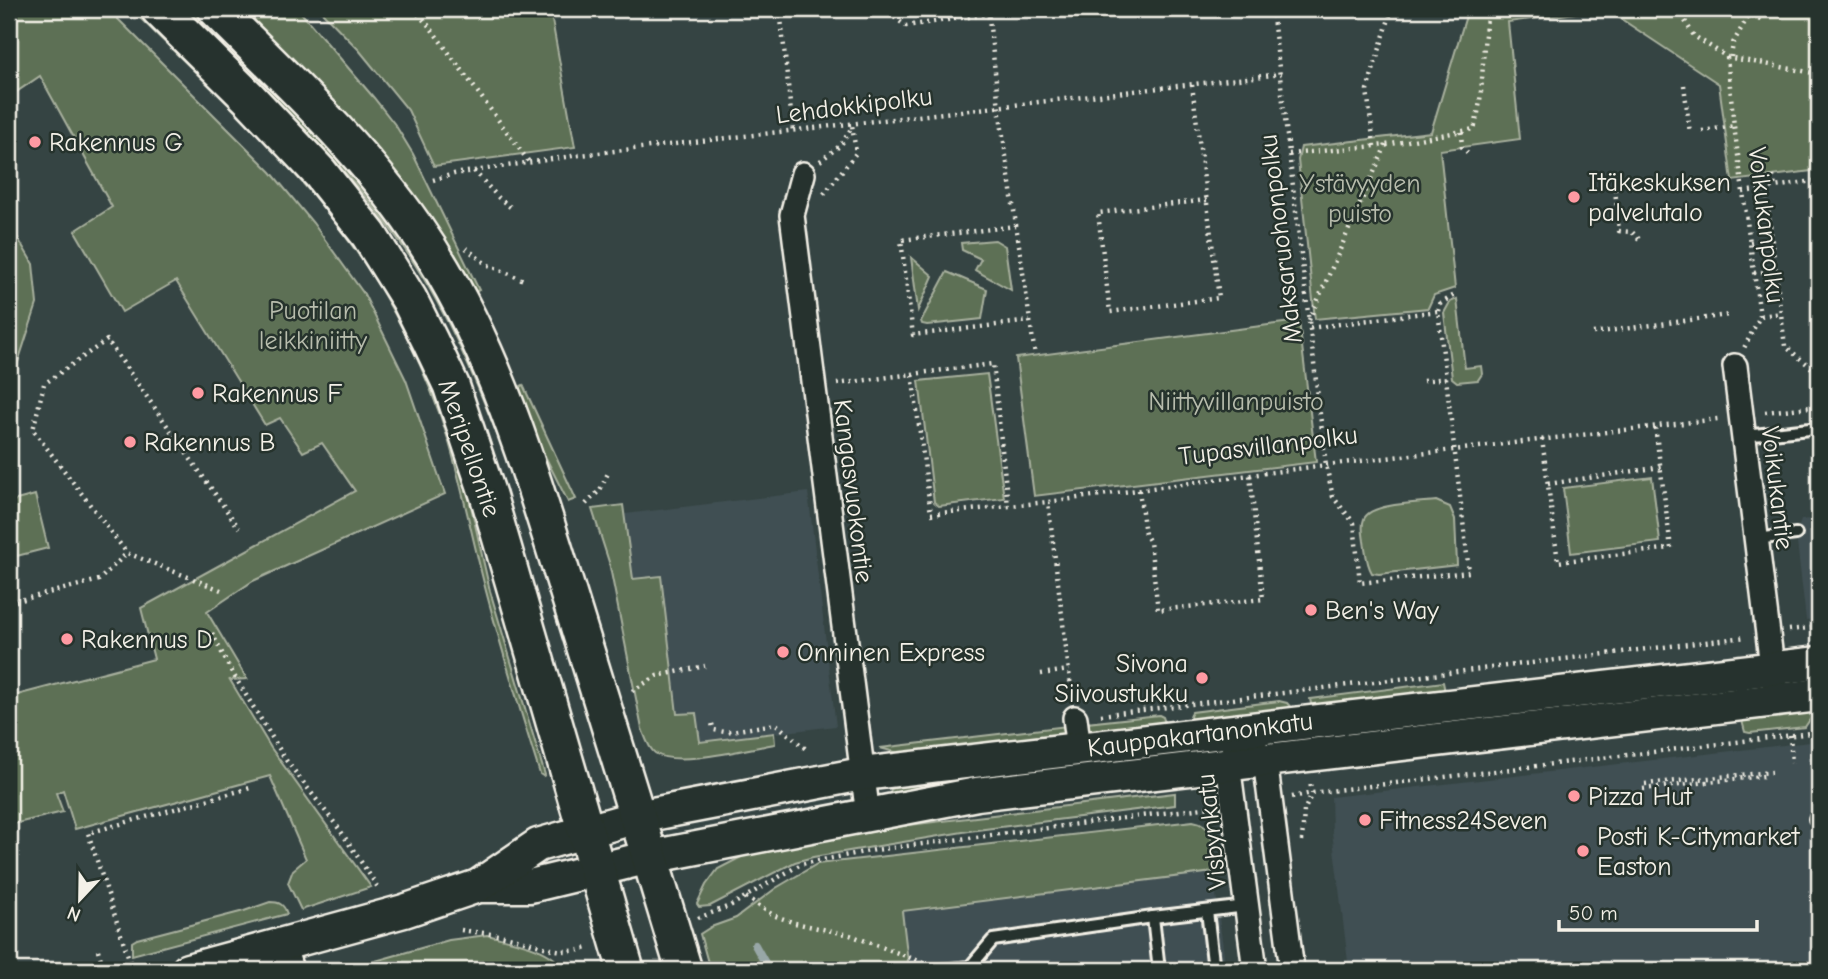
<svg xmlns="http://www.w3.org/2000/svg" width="1828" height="979" font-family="'Comic Neue',sans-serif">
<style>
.built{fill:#404f52}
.green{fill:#5d7054;stroke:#a8b09e;stroke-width:2}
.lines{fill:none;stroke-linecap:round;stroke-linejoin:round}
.stream{stroke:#98a7a7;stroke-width:8}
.service-casing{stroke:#f4f1e8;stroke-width:16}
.minor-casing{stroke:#f4f1e8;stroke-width:28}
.secondary-casing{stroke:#f4f1e8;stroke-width:37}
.primary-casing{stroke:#f4f1e8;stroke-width:40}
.path{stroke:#f4f1e8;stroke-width:4.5;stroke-dasharray:2 5;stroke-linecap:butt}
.service{stroke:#26332d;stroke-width:10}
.minor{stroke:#26332d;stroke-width:23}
.secondary{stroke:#26332d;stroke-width:32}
.primary{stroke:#26332d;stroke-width:35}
.poi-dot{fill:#ff9aa2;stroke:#26332d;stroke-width:2.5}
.labels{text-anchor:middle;stroke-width:5;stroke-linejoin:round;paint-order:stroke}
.street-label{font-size:26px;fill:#f4f1e8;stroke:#26332d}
.poi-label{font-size:26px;fill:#f4f1e8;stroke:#26332d;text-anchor:start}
.park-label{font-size:26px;fill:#b8bdad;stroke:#26332d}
</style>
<rect width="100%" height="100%" fill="#354443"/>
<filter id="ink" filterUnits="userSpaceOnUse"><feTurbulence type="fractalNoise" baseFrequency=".0143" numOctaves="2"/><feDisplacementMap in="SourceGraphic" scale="14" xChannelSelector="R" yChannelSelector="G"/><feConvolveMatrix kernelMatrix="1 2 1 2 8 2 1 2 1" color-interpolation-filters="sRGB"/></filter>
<g filter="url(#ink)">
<!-- built -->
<g class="built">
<polygon points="808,492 836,726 700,742 696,714 677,715 661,576 633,579 625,514"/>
<polygon points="1819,518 1819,618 1806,620 1796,534 1801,520"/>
<polygon points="1819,741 1819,970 1349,970 1332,832 1331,797"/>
<polygon points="1213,872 1226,970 909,970 901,911"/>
</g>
<!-- green -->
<g class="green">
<polygon points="9,9 108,9 271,172 313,223 364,294 406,380 445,494 253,581 207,612 247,679 230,680 271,748 371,887 301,910 288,883 293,870 306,859 270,776 75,829 63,790 56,793 63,812 9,825 9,697 154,659 141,608 355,491 322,443 303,452 280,418 265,425 176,281 122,312 75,231 112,207 40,76 9,97"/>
<path d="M131,9H137L275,146L329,207L384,287L433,387L452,439L469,497L490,591L545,775L543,776L540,774C521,713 502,652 486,591C473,541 463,491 449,442C428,373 393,303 351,244C290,158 206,84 131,9Z"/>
<path d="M183,9H197L337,151L404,238L458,328L504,442L501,444C479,389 457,335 427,284C365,178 269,94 183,9Z"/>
<path d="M243,9H298L374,98L396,126L413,154L479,290L475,292C416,180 331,97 243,9Z"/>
<polygon points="319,9 550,9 575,147 434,166 408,110 359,50"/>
<polygon points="1468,9 1819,9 1819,170 1732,181 1719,84 1606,9 1508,22 1520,139 1440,150 1455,288 1434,295 1428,308 1315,319 1298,160 1301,147 1431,132"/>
<polygon points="9,223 33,264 37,304 9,390"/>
<polygon points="995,240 1005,246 1011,290 975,270 981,259 962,250 961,243"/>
<polygon points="911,257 933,276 918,310"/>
<polygon points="947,272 987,289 982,319 927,325 922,324 921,321"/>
<polygon points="1457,299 1465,368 1481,366 1482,374 1478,380 1457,382 1452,378 1444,313 1450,302"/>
<polygon points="1299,321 1316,462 1034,496 1016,358"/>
<polygon points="987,374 1004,498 939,506 934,502 919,381"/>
<polygon points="523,385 576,499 568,502 543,452 518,388"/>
<polygon points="1652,477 1660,542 1571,553 1563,488"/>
<polygon points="35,495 48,548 9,558 9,502"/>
<path d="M1436,501L1450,507L1455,519L1457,565L1379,574L1372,573C1366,563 1366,552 1364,541C1363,534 1361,526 1364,519C1370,503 1419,503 1436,501Z"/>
<path d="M623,505L633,579L661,576L677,714L696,713L700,742L774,733L775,744C750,748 675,768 655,753C648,748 645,736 642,729L609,562L592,509Z"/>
<polygon points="1443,682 1445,692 1312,708 1310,699"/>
<polygon points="1279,701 1287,703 1293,710 1191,724 1190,716 1192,712"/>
<polygon points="1809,706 1811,718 1805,727 1750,733 1745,732 1740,713"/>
<polygon points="1159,715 1163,717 1166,726 1088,733 1087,723"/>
<polygon points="1067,726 1068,735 902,754 880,748"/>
<polygon points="1170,752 1171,765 890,793 891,789 909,785"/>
<polygon points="1175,793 1175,805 969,831 813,857 795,862 710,906 699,907 697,904 706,885 718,869 747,854 909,825"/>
<path d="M1193,821C1218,825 1212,851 1213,872L902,911L909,970H710L700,934L711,927L736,918L776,888L817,864Z"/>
<path d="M270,902C279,902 284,904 287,914L132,955V942L137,939L244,911Z"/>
<path d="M487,935C507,940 556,948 562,970H344L449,940Z"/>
</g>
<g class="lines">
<!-- stream -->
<polyline class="stream" points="755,945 769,970"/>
<defs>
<g id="service">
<polyline points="1744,436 1819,428"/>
<polyline points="1756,539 1796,534"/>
<polyline points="1815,819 1819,819"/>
<polyline points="1207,911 1214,970"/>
<polyline points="1153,917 1159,970"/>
<polyline points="940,970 970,967 993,940 1153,917 1247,906"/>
</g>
<g id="minor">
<polyline points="803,174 792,215 868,816"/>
<polyline points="1735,366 1774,683"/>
<polyline points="1075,718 1079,749"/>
<polyline points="1241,730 1265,760 1292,970"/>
<polyline points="1233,752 1228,764 1255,970"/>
<polyline points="284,946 291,970"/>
</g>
<g id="secondary">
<polyline points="478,886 530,886 650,857 977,794 1819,695"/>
<polyline points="188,970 404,911 478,886 538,845 637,817 862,774 1819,663"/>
</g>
<g id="primary">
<polyline points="159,9 248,97 320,173 369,235 409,299 430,341 451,385 488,495 626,970"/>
<path d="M216,9C285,78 359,146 415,227C494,341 529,468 570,599C608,723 647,846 684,970"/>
</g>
</defs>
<!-- service casing -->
<use href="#service" class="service-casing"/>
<!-- minor casing -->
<use href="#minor" class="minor-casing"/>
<!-- secondary casing -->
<use href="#secondary" class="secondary-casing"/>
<!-- primary casing -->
<use href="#primary" class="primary-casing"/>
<!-- path -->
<g class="path">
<polyline points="413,9 430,27 529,162"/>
<polyline points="780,9 793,132"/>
<polyline points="883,9 906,26 989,14"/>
<polyline points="988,9 999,108 1035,355"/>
<polyline points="1272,9 1326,465 1333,497 1354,523 1360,583 1469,572 1438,311 1310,328"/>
<polyline points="1678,9 1694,36 1727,57 1819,74"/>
<polyline points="1740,9 1762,21"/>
<polyline points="1727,57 1734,126 1760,316 1744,348"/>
<polyline points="1731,57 1733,43 1749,15"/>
<polyline points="1192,85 1219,298 1110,312 1098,213 1207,200"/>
<polyline points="1684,85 1690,133"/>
<polyline points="1702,131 1734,126"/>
<polyline points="1461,132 1462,147 1469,154"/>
<polyline points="1374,146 1367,90 1392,9"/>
<path d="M1289,154L1386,145L1474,129C1486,90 1480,49 1489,9"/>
<polyline points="820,161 841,145 852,127"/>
<polyline points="474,171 499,198 514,210"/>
<polyline points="1773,176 1775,187"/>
<polyline points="1764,177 1785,346 1819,374"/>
<polyline points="433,180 454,174 572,156 1281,74"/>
<polyline points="1615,189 1619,231 1632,232 1642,242"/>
<polyline points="1743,192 1819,180"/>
<polyline points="824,194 856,153 852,125"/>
<polyline points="1016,226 901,240 913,335 1030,321"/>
<polyline points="1750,242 1772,239"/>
<polyline points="466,248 486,264 526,281"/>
<polyline points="1754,273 1776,271"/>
<polyline points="1438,311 1440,304 1456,294"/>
<polyline points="1761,316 1781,313"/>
<polyline points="1309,320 1386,145"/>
<polyline points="1593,333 1728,315"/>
<polyline points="912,374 993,364 1008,506"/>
<polyline points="1423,381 1447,378"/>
<polyline points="837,384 912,374 931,514 1048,502"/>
<polyline points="1765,412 1819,406"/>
<polyline points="1542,439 1558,562 1671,548 1655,426"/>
<polyline points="1548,484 1661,467"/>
<polyline points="1139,490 1145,534 1150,542 1158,610 1263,599 1250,475"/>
<polyline points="586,504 600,490 609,471"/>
<polyline points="221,590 127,553 33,430 44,384 107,340 239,528"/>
<polyline points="9,603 99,580 127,553"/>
<polyline points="1789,630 1819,627"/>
<polyline points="212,633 230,669 286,760 340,830 379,889"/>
<polyline points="1041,674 1069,670"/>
<polyline points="632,691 657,676 705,666"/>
<polyline points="1072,696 1048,502 1326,465 1718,419"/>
<polyline points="1101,715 1746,637"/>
<polyline points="712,724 714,730 725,732 776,724 807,750"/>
<polyline points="1790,735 1792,763"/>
<polyline points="1811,769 1819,768"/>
<polyline points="1645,784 1772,772"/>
<polyline points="1643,789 1764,776"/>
<polyline points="1292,797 1312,793 1819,732"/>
<polyline points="1302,841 1304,811 1312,793 1310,782"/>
<polyline points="1818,841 1819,841"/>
<polyline points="746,897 773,915 795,923 850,935 927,964"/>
<polyline points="698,918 730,906 801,864 875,850 1211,807"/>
<path d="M461,930C480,933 499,934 517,939C545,946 559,956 588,948"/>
<polyline points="98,950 104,969"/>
<polyline points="130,962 88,833 250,788"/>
</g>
<!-- service -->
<use href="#service" class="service"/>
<!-- minor -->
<use href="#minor" class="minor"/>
<!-- secondary -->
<use href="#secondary" class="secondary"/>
<!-- primary -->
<use href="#primary" class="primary"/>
</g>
</g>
<!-- markers -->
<g class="poi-dot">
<circle cx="35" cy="142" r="7"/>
<circle cx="1574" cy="197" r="7"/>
<circle cx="198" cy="393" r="7"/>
<circle cx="130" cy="442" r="7"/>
<circle cx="1311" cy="610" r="7"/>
<circle cx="67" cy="639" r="7"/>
<circle cx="783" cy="652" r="7"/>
<circle cx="1202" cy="678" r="7"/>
<circle cx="1574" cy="796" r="7"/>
<circle cx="1365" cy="820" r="7"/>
<circle cx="1583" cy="851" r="7"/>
</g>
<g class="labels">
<!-- street labels -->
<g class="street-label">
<text transform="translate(854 105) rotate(-7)" y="9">Lehdokkipolku</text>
<text transform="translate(1767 225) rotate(83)" y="9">Voikukanpolku</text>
<text transform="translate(1280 239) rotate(-97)" y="9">Maksaruohonpolku</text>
<text transform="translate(1268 445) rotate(-7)" y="9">Tupasvillanpolku</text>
<text transform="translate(470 448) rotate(71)" y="9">Meripellontie</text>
<text transform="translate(1778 488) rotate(83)" y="9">Voikukantie</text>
<text transform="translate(854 491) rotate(83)" y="9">Kangasvuokontie</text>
<text transform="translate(1200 734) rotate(-7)" y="9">Kauppakartanonkatu</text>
<text transform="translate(1211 832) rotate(-96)" y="9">Visbynkatu</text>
</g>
<!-- poi labels -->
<g class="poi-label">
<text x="49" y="151">Rakennus G</text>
<text x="1588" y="191">Itäkeskuksen<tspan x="1588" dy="30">palvelutalo</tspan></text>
<text x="212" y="402">Rakennus F</text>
<text x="144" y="451">Rakennus B</text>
<text x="1325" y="619">Ben's Way</text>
<text x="81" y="648">Rakennus D</text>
<text x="797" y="661">Onninen Express</text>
<text x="1188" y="672" text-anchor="end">Sivona<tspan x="1188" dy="30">Siivoustukku</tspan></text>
<text x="1588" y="805">Pizza Hut</text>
<text x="1379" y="829">Fitness24Seven</text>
<text x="1597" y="845">Posti K-Citymarket<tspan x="1597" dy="30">Easton</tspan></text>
</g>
<!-- park labels -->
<g class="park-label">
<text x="1360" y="192">Ystävyyden<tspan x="1360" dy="30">puisto</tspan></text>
<text x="313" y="319">Puotilan<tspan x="313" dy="30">leikkiniitty</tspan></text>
<text x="1236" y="410">Niittyvillanpuisto</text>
</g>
</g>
<!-- margin -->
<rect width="1828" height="979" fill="none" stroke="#26332d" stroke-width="35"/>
<rect x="18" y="18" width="1793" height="944" fill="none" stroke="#f4f1e8" stroke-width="2.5" filter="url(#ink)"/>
<!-- north arrow -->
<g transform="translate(80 899) rotate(202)" stroke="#26332d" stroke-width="5" paint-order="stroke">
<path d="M0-5L12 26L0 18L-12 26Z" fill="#f4f1e8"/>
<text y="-10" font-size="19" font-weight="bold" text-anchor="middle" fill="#f4f1e8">N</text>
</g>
<!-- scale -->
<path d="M1559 920v10h198v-10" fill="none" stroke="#f4f1e8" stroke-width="3.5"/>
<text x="1569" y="920" font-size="21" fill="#f4f1e8" stroke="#26332d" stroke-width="5" paint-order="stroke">50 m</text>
</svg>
